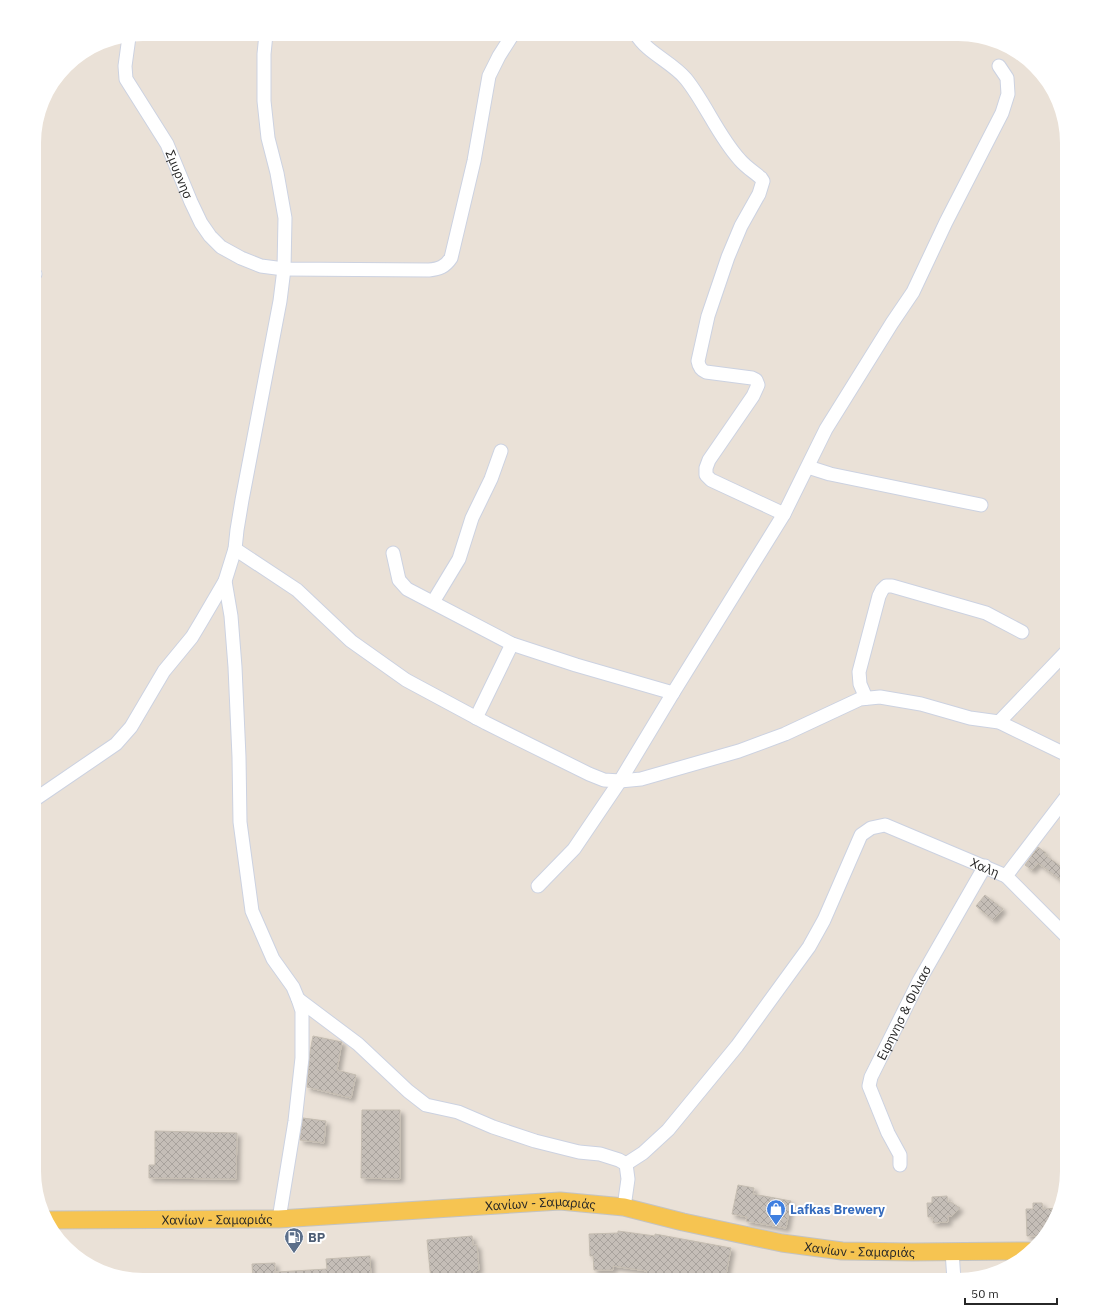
<svg xmlns="http://www.w3.org/2000/svg" width="1101" height="1314" font-family="'IBM Plex Sans',sans-serif">
<style>
.building{fill:url(#building-cross-hatch);stroke:#c5bdb1;filter:url(#shadow)}
.lines{fill:none;stroke-linecap:round;stroke-linejoin:round}
.minor-casing{stroke:#ccd2e1;stroke-width:15}
.major-casing{stroke:#c3c3c3;stroke-width:19}
.minor{stroke:#fff;stroke-width:13}
.major{stroke:#f6c451;stroke-width:17}
.labels{text-anchor:middle;stroke-width:4;stroke-linejoin:round;paint-order:stroke}
.street-label{font-size:13px;fill:#272727;stroke:#fff}
.shop-label{font-size:13px;font-weight:bold;fill:#366cbe;stroke:#fff;text-anchor:start}
.service-label{font-size:13px;font-weight:bold;fill:#4e5e75;stroke:#fff;text-anchor:start}
</style>
<defs>
<pattern id="building-cross-hatch" width="8" height="8" patternUnits="userSpaceOnUse"><rect width="8" height="8" fill="#c5beb7"/><path d="M0 0l8 8M0 8l8-8" fill="none" stroke="#a9a39d"/></pattern>
<filter id="shadow"><feDropShadow dx="3.5" dy="3.5" stdDeviation="2" flood-color="#0004"/></filter>
</defs>
<rect width="100%" height="100%" fill="#eae1d7"/>
<!-- building -->
<g class="building">
<polygon points="1038,847 1046,853 1044,854 1067,871 1061,880 1038,863 1032,870 1025,865"/>
<polygon points="985,895 1003,909 993,920 976,906"/>
<polygon points="313,1036 342,1042 337,1070 356,1075 351,1098 307,1087 310,1052"/>
<polygon points="362,1110 400,1110 400,1179 361,1178"/>
<polygon points="303,1118 326,1121 324,1143 300,1140"/>
<polygon points="155,1131 237,1133 236,1179 149,1178 149,1165 155,1165"/>
<polygon points="738,1185 754,1188 753,1194 791,1201 786,1228 746,1221 747,1217 732,1214"/>
<polygon points="947,1196 948,1202 951,1202 960,1208 952,1216 948,1216 948,1222 933,1223 933,1217 928,1217 927,1203 932,1203 932,1197"/>
<polygon points="1033,1203 1042,1203 1043,1209 1058,1208 1056,1219 1042,1236 1027,1236 1026,1209 1033,1209"/>
<polygon points="618,1231 655,1236 655,1234 731,1248 725,1280 699,1275 698,1280 671,1275 670,1280 645,1280 647,1271 613,1266 613,1270 594,1270 593,1256 590,1256 589,1234 618,1233"/>
<polygon points="472,1236 473,1245 477,1245 479,1270 475,1271 476,1280 431,1280 427,1240"/>
<polygon points="370,1256 371,1280 277,1280 276,1272 327,1269 326,1259"/>
<polygon points="275,1263 275,1280 253,1280 252,1264"/>
</g>
<g class="lines">
<defs>
<g id="minor">
<path d="M636,34C647,53 672,62 686,79C706,104 718,136 740,160C746,167 754,172 761,178L763,181L759,194L741,226L728,257L708,316L698,361C699,367 701,370 706,372L752,378L756,380L758,385L753,396L709,460L706,468V475L711,480L784,514"/>
<path id="s1" d="M129,37L125,66L126,79L167,144L191,202L201,223L210,236L221,247L241,258L261,266L284,269L429,270C439,269 445,267 451,258L474,161L489,76L499,56L513,34"/>
<polyline points="34,274 35,274"/>
<polyline points="808,467 830,474 981,505"/>
<polyline points="235,549 297,590 351,641 406,680 486,723 589,774 604,780 620,781 641,779 739,751 785,734 860,699 880,697 921,704 970,718 999,722 1067,755"/>
<polyline points="393,553 399,580 407,589 512,644 576,665 673,693"/>
<polyline points="225,581 231,616 235,667 239,757 240,822 252,911 273,959 293,987 298,999 302,1011 302,1058 295,1121 279,1219"/>
<polyline points="433,602 459,559 472,518 491,479 501,451"/>
<polyline points="866,698 860,684 859,672 879,596 882,590 886,586 892,586 986,613 1022,632"/>
<polyline points="476,718 512,644"/>
<polyline points="999,722 1067,651"/>
<polyline points="34,800 116,744 131,727 164,671 192,637 201,622 225,581 235,549 237,530 242,500 280,301 284,269 285,218 277,173 268,138 264,101 264,54 266,34"/>
<polyline points="1006,876 1067,796"/>
<polyline points="538,886 574,849 620,781 673,693 784,514 826,429 892,323 913,292 946,222 1002,113 1008,94 1007,78 999,66"/>
<polyline points="298,999 358,1044 408,1091 426,1105 458,1112 493,1127 535,1141 579,1152 600,1154 619,1160 626,1164 628,1179 624,1207"/>
<path id="s2" d="M626,1164L643,1153L668,1130L737,1046L809,947L824,920L861,835L871,828L885,825L1006,876L1067,937"/>
<path id="s3" d="M900,1165V1155L888,1133L869,1086L871,1077L919,981L985,866"/>
<polyline points="952,1251 954,1280"/>
</g>
<g id="major">
<path id="s4" d="M47,1220L279,1219L560,1201L624,1207L683,1222L782,1243L842,1251L912,1252L1029,1251"/>
</g>
</defs>
<!-- minor casing -->
<use href="#minor" class="minor-casing"/>
<!-- major casing -->
<use href="#major" class="major-casing"/>
<!-- minor -->
<use href="#minor" class="minor"/>
<!-- major -->
<use href="#major" class="major"/>
</g>
<!-- icons -->
<defs>
<symbol id="shop-pin" viewBox="-11 -11 22 30"><path d="M0 17L-7.5 6A9.5 9.5 0 1 1 7.5 6Z" fill="#3f7fe0" stroke="#fff"/><path d="M-5-2.5h2.3a2.7 3.5 0 0 1 5.4 0H5L5.5 6h-11ZM-1.5-2.5h3a1.5 2.3 0 0 0-3 0Z" fill="#fff"/></symbol>
<symbol id="fuel-pin" viewBox="-11 -11 22 30"><path d="M0 17L-7.5 6A9.5 9.5 0 1 1 7.5 6Z" fill="#5c6f8a" stroke="#fff"/><path d="M-5.5-6h7V0h2V4h1.3V-2.5L3-4.5l.8-.8L6-3V5H2.5V1h-1V6h-7ZM-4.2-4.7v3.2H.2V-4.7Z" fill="#fff"/></symbol>
</defs>
<g fill-rule="evenodd">
<use href="#shop-pin" x="765" y="1198" width="22" height="30"/>
<use href="#fuel-pin" x="283" y="1226" width="22" height="30"/>
</g>
<g class="labels">
<!-- street labels -->
<g class="street-label">
<text dy="5" stroke="none"><textPath href="#s1" startOffset="152">Σμυρνησ</textPath></text>
<text dy="5" stroke="none"><textPath href="#s2" startOffset="544">Χαλη</textPath></text>
<text dy="5" stroke="none"><textPath href="#s3" startOffset="167">Ειρηνησ &amp; Φιλιασ</textPath></text>
<text dy="5" stroke="none"><textPath href="#s4" startOffset="494">Χανίων - Σαμαριάς</textPath></text>
<text dy="5" stroke="none"><textPath href="#s4" startOffset="170">Χανίων - Σαμαριάς</textPath></text>
<text dy="5" stroke="none"><textPath href="#s4" startOffset="818">Χανίων - Σαμαριάς</textPath></text>
</g>
<!-- shop labels -->
<g class="shop-label">
<text x="790" y="1214">Lafkas Brewery</text>
</g>
<!-- service labels -->
<g class="service-label">
<text x="308" y="1242">BP</text>
</g>
</g>
<!-- crop -->
<path d="M0 0H1101V1314H0ZM143 41H958A102 102 0 0 1 1060 143V1171A102 102 0 0 1 958 1273H143A102 102 0 0 1 41 1171V143A102 102 0 0 1 143 41Z" fill="#fff" fill-rule="evenodd"/>
<!-- scale -->
<path d="M965 1298v6h92v-6" fill="none" stroke="#272727" stroke-width="2"/>
<text x="971" y="1298" font-size="12" fill="#272727" stroke="#ffffff" stroke-width="3" paint-order="stroke">50 m</text>
</svg>
